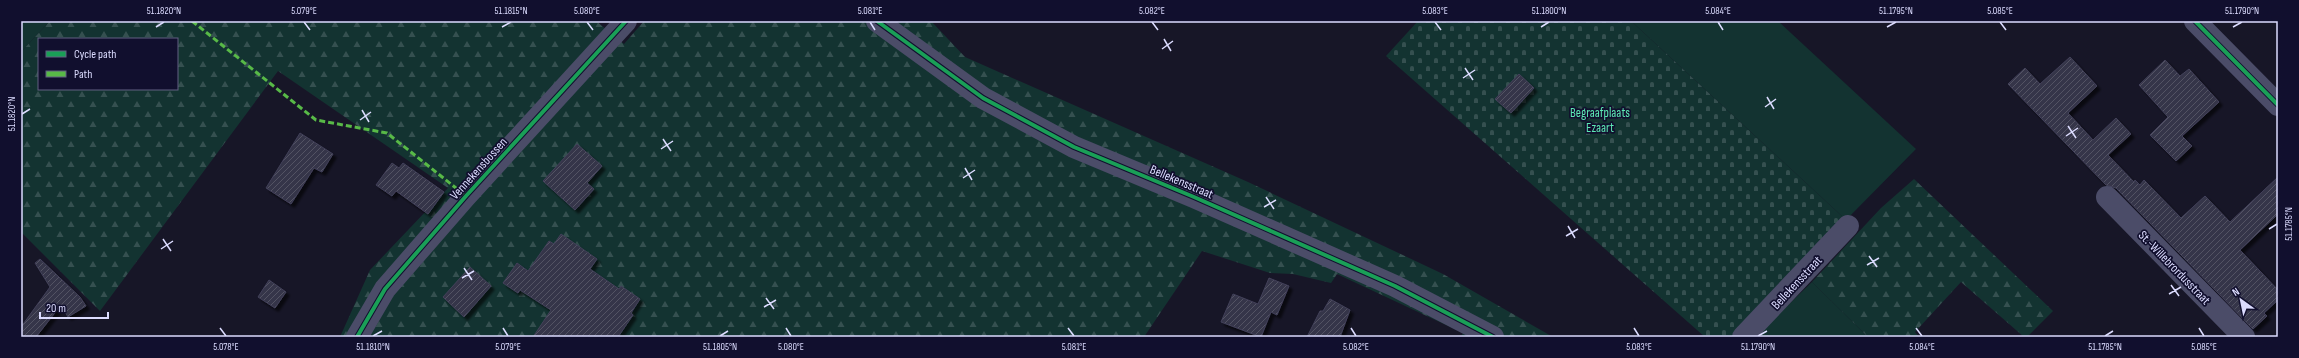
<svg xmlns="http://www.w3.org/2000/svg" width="2299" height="358" font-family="'Sofia Sans Condensed',sans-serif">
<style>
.grass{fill:#133331}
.forest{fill:url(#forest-firs);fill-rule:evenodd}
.cemetery{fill:url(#cemetery-stones)}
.building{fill:url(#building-hatch);stroke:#42415a;filter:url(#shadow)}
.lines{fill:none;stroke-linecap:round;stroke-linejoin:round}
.minor{stroke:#4b4c68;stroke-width:22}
.quiet{stroke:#58b947;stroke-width:3;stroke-dasharray:6 3;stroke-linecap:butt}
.cycleway-casing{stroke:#110f2e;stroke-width:6}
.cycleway{stroke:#1a9f57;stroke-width:4}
.ticks{fill:none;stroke:#dcdcff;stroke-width:1.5}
.labels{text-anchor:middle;stroke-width:3.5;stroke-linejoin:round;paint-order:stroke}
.park-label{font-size:13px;fill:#5deab5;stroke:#110f2e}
.street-label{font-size:13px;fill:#dcdcff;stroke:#110f2e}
.neatline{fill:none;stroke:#dcdcff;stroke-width:1.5}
.ticks-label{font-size:10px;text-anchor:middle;fill:#dcdcff}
</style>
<defs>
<pattern id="forest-firs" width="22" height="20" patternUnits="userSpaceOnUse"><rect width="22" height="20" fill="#133331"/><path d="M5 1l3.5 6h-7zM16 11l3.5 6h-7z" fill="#355050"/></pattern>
<pattern id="cemetery-stones" width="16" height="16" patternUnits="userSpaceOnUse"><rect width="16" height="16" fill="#133331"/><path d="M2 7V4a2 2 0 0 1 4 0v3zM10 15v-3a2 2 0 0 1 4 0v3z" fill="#355050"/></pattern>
<pattern id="building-hatch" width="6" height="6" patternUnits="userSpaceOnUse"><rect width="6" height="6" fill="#363548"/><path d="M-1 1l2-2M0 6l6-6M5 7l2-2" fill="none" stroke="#525263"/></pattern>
<filter id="shadow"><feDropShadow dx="3.5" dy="3.5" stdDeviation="1" flood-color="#0009"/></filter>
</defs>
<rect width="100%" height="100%" fill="#171627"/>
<!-- grass -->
<g class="grass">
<polygon points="21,21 50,21 21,52"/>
<polygon points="1631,21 1778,21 1916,149 1846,220"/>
<polygon points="1812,282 1868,337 1755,337"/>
</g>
<!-- forest -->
<g class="forest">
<path d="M50,21H596L624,44L644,21H931L965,57L1248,182L1443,274L1553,337H1461L1463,333L1337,274L1331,283L1293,274L1270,273L1202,251L1144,337H340L370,270L448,188L278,71L100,311L21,232V52ZM39,39H177V89H39Z"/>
<polygon points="1914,179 2053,311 2027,337 2024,337 1961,282 1915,332 1919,337 1868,337 1812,282 1881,208"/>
</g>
<!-- cemetery -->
<polygon class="cemetery" points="1418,21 1631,21 1846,220 1733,337 1705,337 1386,56"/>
<!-- building -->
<g class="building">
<polygon points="2070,57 2097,86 2068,113 2093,140 2116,118 2131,134 2108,155 2134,182 2135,180 2140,185 2144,180 2181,218 2205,196 2230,222 2278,177 2278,214 2240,250 2278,290 2278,300 2264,313 2267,316 2253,329 2116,188 2106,185 2008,84 2025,68 2040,84"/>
<polygon points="2165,60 2180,76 2189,69 2219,102 2182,136 2192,146 2176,161 2150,135 2168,117 2139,85"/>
<polygon points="1519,74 1534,88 1511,113 1495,99"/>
<polygon points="300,133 333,154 322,172 314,168 291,204 266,188"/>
<polygon points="577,144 602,166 587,183 594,189 575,210 543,181"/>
<polygon points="392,163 399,168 403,163 444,192 428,214 396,191 392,196 376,185"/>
<polygon points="561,234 597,259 590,269 619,289 621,286 640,299 631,313 633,315 618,337 533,337 551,310 520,290 518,293 503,283 517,263 528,271 549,241 554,244"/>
<polygon points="40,259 80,297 86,306 68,317 61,305 36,337 21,337 21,327 50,287 35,263"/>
<polygon points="470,267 491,286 464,317 443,297"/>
<polygon points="1269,278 1289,286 1277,315 1271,312 1261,337 1221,322 1233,294 1258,304"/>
<polygon points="269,280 286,292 275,308 258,297"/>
<polygon points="1330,299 1350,310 1340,337 1307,337 1320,311 1323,311"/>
</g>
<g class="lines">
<!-- minor -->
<g class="minor">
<polyline points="877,21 983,98 1074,147 1194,197 1395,286 1493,337"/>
<polyline points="2195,21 2278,105"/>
<polyline points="2107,197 2244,337"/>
<polyline points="357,337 385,289 466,196 626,21"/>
<polyline points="1743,337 1848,226"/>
</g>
<!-- quiet -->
<polyline class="quiet" points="192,21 316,120 387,133 466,196"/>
<defs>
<g id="cycleway">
<polyline points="877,21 983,98 1074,147 1194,197 1395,286 1493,337"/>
<polyline points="2195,21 2278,105"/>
<polyline points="357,337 385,289 466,196 626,21"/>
</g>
</defs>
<!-- cycleway casing -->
<use href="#cycleway" class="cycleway-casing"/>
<!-- cycleway -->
<use href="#cycleway" class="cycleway"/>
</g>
<!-- ticks -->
<path class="ticks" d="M304,22L310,30M587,22L593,30M870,22L875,30M1152,22L1158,30M1435,22L1441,30M1718,22L1723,30M2000,22L2006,30M156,27L164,22M502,27L511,22M1541,27L1549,22M1887,27L1896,22M2233,27L2242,22M1164,39L1171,51M1162,49L1173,41M1465,68L1473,80M1463,78L1475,70M1767,97L1774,109M1765,107L1776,99M362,110L369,122M22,114L30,109M360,120L371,112M2068,126L2076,138M2066,136L2078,128M663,139L671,151M661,149L673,141M965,168L972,180M963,178L975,170M1266,197L1274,209M1264,207L1276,200M1568,226L1575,238M2269,229L2277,224M1566,236L1578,229M163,239L171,251M161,249L173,241M1869,256L1877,267M1867,265L1879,258M464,268L472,280M462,278L474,271M2171,285L2179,296M2169,294L2181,287M766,298L774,309M764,307L776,300M220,328L226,336M503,328L508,336M786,328L791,336M1068,328L1074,336M1351,328L1356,336M1634,328L1639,336M1916,328L1922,336M2199,328L2204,336M373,336L382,331M720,336L728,331M1758,336L1767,331M2105,336L2113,331"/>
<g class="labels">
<!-- park labels -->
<g class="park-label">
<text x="1600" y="117">Begraafplaats<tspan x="1600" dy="15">Ezaart</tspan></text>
</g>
<!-- street labels -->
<g class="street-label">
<text transform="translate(478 168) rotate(-48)" y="5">Vennekensbossen</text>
<text transform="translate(1182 181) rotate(23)" y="5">Bellekensstraat</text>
<text transform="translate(2175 267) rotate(46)" y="5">St.-Willebrordusstraat</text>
<text transform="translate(1796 282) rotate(-47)" y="5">Bellekensstraat</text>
</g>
</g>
<!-- border -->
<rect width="2299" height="358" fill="none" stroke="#110f2e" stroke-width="44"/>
<!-- legend -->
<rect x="38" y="38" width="140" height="52" fill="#110f2e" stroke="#626182"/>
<rect x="46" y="51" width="20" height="6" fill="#1a9f57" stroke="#626182"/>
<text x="74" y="58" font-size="12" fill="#dcdcff">Cycle path</text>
<rect x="46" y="71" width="20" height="6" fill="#58b947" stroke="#626182"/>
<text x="74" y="78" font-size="12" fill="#dcdcff">Path</text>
<!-- north arrow -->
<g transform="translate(2241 300) rotate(327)" stroke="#110f2e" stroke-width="3" paint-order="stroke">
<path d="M0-3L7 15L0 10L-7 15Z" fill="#dcdcff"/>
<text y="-6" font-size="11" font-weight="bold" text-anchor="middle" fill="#dcdcff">N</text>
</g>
<!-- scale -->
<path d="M40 312v6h68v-6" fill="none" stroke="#dcdcff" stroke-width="2"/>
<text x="46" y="312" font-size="12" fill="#dcdcff" stroke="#110f2e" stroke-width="3" paint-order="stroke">20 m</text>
<rect x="22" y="22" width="2255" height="314" class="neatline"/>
<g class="ticks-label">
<text x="164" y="14">51.1820°N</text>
<text x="304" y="14">5.079°E</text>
<text x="511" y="14">51.1815°N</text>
<text x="587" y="14">5.080°E</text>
<text x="870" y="14">5.081°E</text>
<text x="1152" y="14">5.082°E</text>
<text x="1435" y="14">5.083°E</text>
<text x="1549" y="14">51.1800°N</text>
<text x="1718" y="14">5.084°E</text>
<text x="1896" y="14">51.1795°N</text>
<text x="2000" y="14">5.085°E</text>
<text x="2242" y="14">51.1790°N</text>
<text transform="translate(11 114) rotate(-90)" y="4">51.1820°N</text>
<text transform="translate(2288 224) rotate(-90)" y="4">51.1785°N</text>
<text x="226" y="350">5.078°E</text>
<text x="373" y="350">51.1810°N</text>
<text x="508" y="350">5.079°E</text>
<text x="720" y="350">51.1805°N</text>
<text x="791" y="350">5.080°E</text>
<text x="1074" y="350">5.081°E</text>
<text x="1356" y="350">5.082°E</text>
<text x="1639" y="350">5.083°E</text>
<text x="1758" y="350">51.1790°N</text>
<text x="1922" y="350">5.084°E</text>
<text x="2105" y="350">51.1785°N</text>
<text x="2204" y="350">5.085°E</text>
</g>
</svg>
